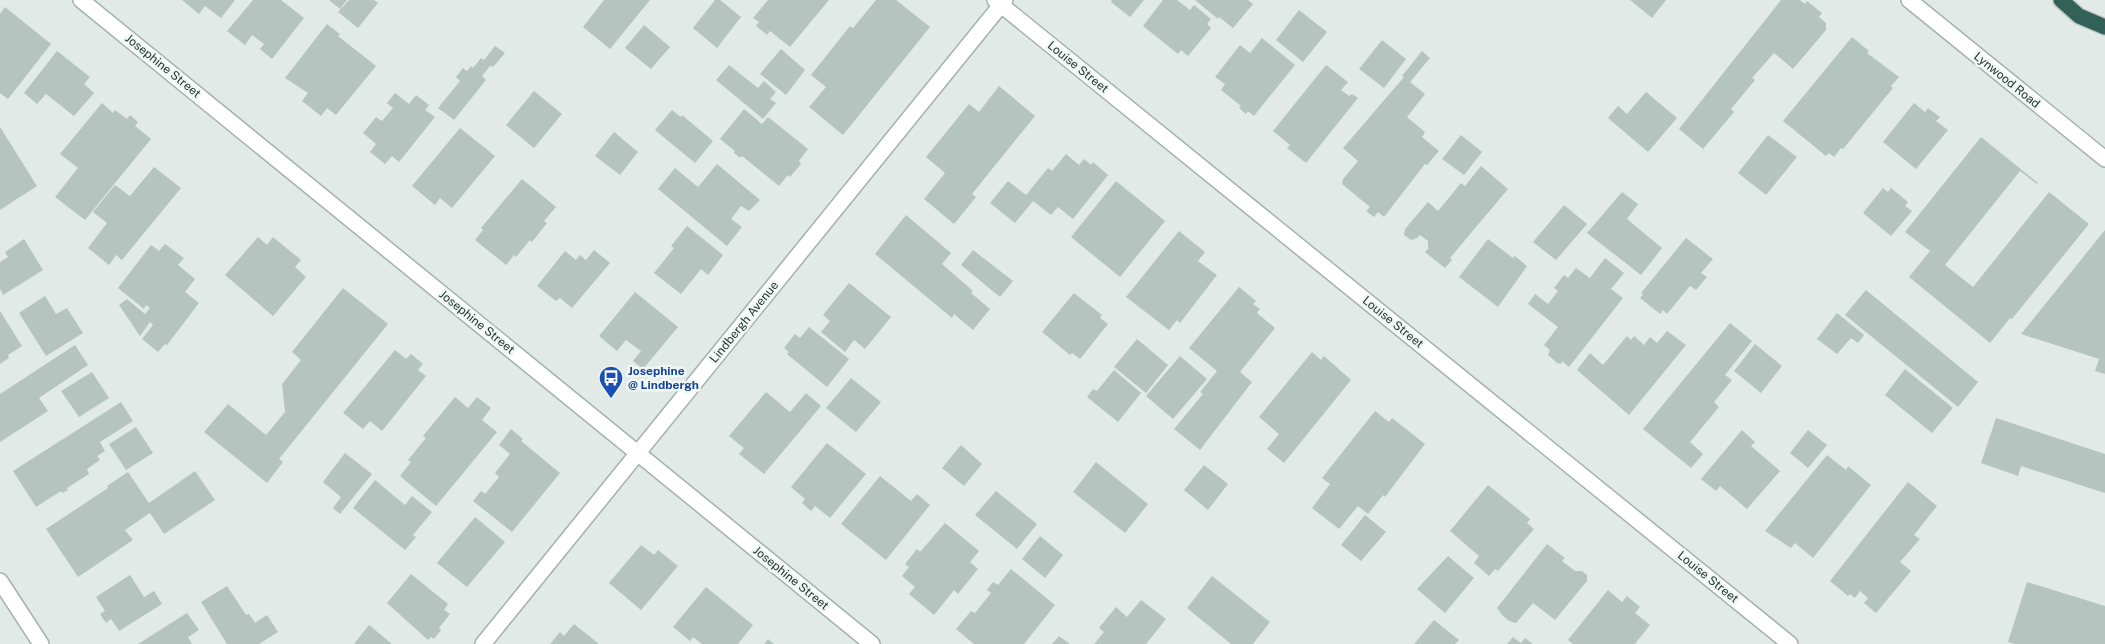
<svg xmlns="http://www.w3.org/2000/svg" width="2105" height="644" font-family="'Public Sans',sans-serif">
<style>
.building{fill:#b6c4bf}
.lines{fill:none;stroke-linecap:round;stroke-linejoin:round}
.minor-casing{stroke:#a4b1ac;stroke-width:18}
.highway-casing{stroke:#c1c7c6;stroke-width:18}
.minor{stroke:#fff;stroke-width:15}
.highway{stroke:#326157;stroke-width:15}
.labels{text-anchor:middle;stroke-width:5;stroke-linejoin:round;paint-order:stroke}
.street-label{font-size:12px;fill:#233832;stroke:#f1f7f4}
.transit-label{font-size:12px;font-weight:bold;fill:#164399;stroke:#f1f7f4;text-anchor:start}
</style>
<rect width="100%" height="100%" fill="#e1eae6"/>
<!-- building -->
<g class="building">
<polygon points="182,0 235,0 221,18 205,6 199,14"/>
<polygon points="253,0 281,0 304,18 272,59 260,49 264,44 252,35 245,45 227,31"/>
<polygon points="329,0 347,0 340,9"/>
<polygon points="349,0 374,0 378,3 358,28 338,12"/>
<polygon points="604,0 650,0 610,49 583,27"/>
<polygon points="715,0 720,0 741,17 717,48 693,28"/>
<polygon points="768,0 829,0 790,47 770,31 767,35 756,26 759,22 753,18"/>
<polygon points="876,0 896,0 930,27 843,135 809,107 826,87 811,75 850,26 853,28"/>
<polygon points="1112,0 1144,0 1130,17 1111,2"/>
<polygon points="1163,0 1177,0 1190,10 1194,5 1211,19 1207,24 1211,28 1188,56 1181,50 1178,54 1143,26"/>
<polygon points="1195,0 1248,0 1253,4 1233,28 1219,17 1218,19"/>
<polygon points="1630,0 1666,0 1652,18"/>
<polygon points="1781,0 1800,0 1805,4 1807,1 1822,13 1819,17 1826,23 1826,30 1793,69 1774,53 1752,78 1755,80 1731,109 1734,112 1703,149 1679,129"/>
<polygon points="5,7 51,44 8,99 0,93 0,14"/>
<polygon points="1299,10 1327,32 1303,62 1276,40"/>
<polygon points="327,24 340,34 338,36 376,66 336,115 327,108 321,116 302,101 308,93 285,78"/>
<polygon points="644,25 670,47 651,69 625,48"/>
<polygon points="1852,37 1869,51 1867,53 1899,77 1891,86 1893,88 1843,149 1841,148 1834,157 1829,153 1826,156 1783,121"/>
<polygon points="1262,38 1295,65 1254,116 1248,111 1246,114 1239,108 1241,106 1221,90 1225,84 1215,77 1240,45 1250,53"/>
<polygon points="1382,40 1406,59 1384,88 1359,69"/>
<polygon points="495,46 505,53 493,67 490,66 482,76 486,80 454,120 438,108 460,81 456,77 463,68 467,71 471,66 473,68 481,58 484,60"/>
<polygon points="781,49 805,70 786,95 760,74"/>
<polygon points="57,51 90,77 84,84 94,93 74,116 46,94 37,104 24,93"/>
<polygon points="1422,51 1430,58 1410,82 1425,94 1407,117 1425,132 1422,137 1439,151 1427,165 1425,164 1384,217 1378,212 1374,217 1366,211 1370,207 1342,184 1343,179 1358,161 1343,148 1404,77 1402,76"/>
<polygon points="729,65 758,88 764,81 776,92 770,99 776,103 763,119 716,80"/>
<polygon points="1326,65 1348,82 1341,90 1349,96 1352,94 1358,98 1306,163 1287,148 1290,145 1273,131"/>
<polygon points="999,86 1035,116 972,194 976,197 954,224 924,199 945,173 926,157 969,104 979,112"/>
<polygon points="534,91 562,114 534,148 506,125"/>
<polygon points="1646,92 1677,118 1648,152 1608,118 1618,106 1627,114"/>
<polygon points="395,93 409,104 416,95 429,105 425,110 435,117 399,162 392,156 385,164 370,152 376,144 363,133 376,117 382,121 393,108 387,103"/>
<polygon points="102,103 113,113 115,110 127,119 130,115 138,122 135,126 151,139 85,220 55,197 78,168 60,154"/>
<polygon points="1914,103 1925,112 1928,108 1940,117 1936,121 1948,130 1916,169 1883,142"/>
<polygon points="744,109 762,124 768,117 808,149 799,161 801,164 790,177 788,175 779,186 742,156 740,158 734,153 735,151 720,139"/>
<polygon points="672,110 681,117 682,115 713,141 695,163 655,130"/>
<polygon points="0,127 37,186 0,210"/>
<polygon points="460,128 495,156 452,208 440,198 435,205 412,186"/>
<polygon points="614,132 638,152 620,175 595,156"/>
<polygon points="1461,135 1482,152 1464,175 1442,159"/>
<polygon points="1768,135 1797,157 1766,195 1738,173"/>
<polygon points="1981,137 2038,183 2037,184 2020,171 1945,265 1973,287 2049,192 2089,224 2012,319 2010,318 1990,343 1909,277 1930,251 1905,232"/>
<polygon points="1066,154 1079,165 1084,159 1091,165 1093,162 1108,175 1073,219 1058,207 1051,215 1033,201 1015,223 990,203 1008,181 1026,195 1048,168 1052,171"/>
<polygon points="717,164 760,200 749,211 741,206 731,219 742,227 727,246 658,189 675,168 698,187"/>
<polygon points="1481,166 1508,189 1450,258 1452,260 1445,268 1425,252 1428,249 1428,241 1420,235 1417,238 1411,240 1404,235 1405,229 1428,202 1438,211 1461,183 1465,186"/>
<polygon points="154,167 181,188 122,260 116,255 109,265 88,248 107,223 93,212 115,185 130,196"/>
<polygon points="522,179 556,207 544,221 547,223 532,242 530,240 516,257 514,255 506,265 475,240 483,230 481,228"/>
<polygon points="1116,181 1165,221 1120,277 1071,237"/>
<polygon points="1883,188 1888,192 1891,188 1908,202 1905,206 1912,211 1891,236 1863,213"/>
<polygon points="1622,192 1638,204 1627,219 1662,248 1641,275 1587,233"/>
<polygon points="1564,205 1587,224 1556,260 1533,242"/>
<polygon points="906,215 951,253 942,264 973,291 971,293 990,309 973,330 954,314 952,318 875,254"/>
<polygon points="687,226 723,255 708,275 701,269 681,294 654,273 674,248 671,246"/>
<polygon points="2105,230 2105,374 2095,371 2099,359 2021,334"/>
<polygon points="1179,231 1205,252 1198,261 1217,275 1180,323 1177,320 1169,330 1126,297"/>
<polygon points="258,237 267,245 273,237 301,260 295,267 306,277 273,316 225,275"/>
<polygon points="1686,238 1713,259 1701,273 1707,277 1696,290 1690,286 1667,314 1663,310 1660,314 1640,298 1643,294 1641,293"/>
<polygon points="24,239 43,270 3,295 0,289 0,262 8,257 5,252"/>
<polygon points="1488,239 1513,258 1515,256 1527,266 1498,307 1459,277"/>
<polygon points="165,244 184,258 178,265 195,279 185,292 199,303 167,345 165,344 158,352 142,339 153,325 150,322 140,336 119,305 127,299 145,314 150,308 146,305 144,309 118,288 151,245 159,251"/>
<polygon points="594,250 610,263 572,308 560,298 556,301 537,286 565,251 576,260 580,255 586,260"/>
<polygon points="973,250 1013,281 1000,297 961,265"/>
<polygon points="1605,258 1624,273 1611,289 1623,298 1569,367 1562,361 1561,364 1557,363 1548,355 1550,350 1544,345 1558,327 1528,304 1535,294 1548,304 1558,291 1554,288 1564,275 1568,278 1576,268 1590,278"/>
<polygon points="849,283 891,317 865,349 854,340 845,352 821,332 830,321 823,315"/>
<polygon points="1239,287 1256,301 1253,304 1260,309 1257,313 1275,328 1240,372 1252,382 1200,450 1174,429 1203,394 1200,392 1217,371 1189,348"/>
<polygon points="343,288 388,324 279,459 283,462 267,483 204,432 228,404 266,435 285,412 282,384 301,360 292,352"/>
<polygon points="1866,290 1978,382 1958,407 1845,315"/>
<polygon points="635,292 678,327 643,369 633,361 641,351 626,340 617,351 599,336"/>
<polygon points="1074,293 1102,315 1100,318 1108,324 1080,359 1072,353 1070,355 1042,332"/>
<polygon points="45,296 56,314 67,308 83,333 46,356 19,313"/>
<polygon points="0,311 22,346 8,355 9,358 0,364"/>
<polygon points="1837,313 1864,335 1858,343 1851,338 1837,354 1817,339"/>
<polygon points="1730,323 1752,341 1725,375 1732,380 1714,402 1719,407 1690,442 1703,454 1691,468 1643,429"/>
<polygon points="809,327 849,359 827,387 787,354 789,352 784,348 795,334 800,338"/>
<polygon points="1667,331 1686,345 1629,415 1577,370 1590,353 1603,365 1627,336 1631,340 1634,336 1644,345 1650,337 1657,343"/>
<polygon points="1137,339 1168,365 1146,393 1114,367"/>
<polygon points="1755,344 1782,366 1761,393 1734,371"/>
<polygon points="75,345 88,365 39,398 48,411 0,442 0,394"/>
<polygon points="395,350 406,359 411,354 423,364 418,370 426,376 382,431 370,421 363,429 343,413"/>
<polygon points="1312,352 1321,360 1324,356 1351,380 1284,463 1267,449 1279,434 1259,417"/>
<polygon points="1180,356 1207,379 1173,419 1146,396"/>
<polygon points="1905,369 1953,408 1932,433 1885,395"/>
<polygon points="1114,370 1141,393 1118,422 1087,397 1093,389 1097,391"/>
<polygon points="92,372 109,398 79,417 61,391"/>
<polygon points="851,378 881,402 856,432 826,408"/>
<polygon points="766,392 790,412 806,393 821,406 764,474 739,454 744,448 729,436"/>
<polygon points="455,397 468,408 477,397 491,408 482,420 497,432 436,506 400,476 411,462 408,460 426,438 423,436"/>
<polygon points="121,402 133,421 100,442 105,451 97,456 100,460 87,469 89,474 67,488 68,490 62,493 61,491 36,507 13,471"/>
<polygon points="1375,411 1389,422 1392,418 1425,444 1385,497 1383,495 1368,514 1358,506 1339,529 1312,508 1330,484 1322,478"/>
<polygon points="1996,418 2105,454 2105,493 2021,466 2018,476 1981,463"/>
<polygon points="136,427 153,453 126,470 109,444"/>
<polygon points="511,429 523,439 521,441 560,473 512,532 473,501 481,491 485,494 499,477 495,473 510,454 499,445"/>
<polygon points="1742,430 1755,442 1751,446 1780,471 1747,509 1720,486 1716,491 1701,479"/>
<polygon points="1808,430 1827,445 1808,468 1790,453"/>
<polygon points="827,443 866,474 830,518 815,506 811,511 802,503 805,499 791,487"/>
<polygon points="961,445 982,464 964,486 942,468"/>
<polygon points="345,453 372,474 340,514 333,508 341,497 323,482"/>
<polygon points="1827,455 1846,470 1848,466 1871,485 1813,558 1795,543 1791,548 1765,531"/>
<polygon points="1096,462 1148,504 1125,533 1073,492"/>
<polygon points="1204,465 1228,484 1208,510 1184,490"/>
<polygon points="195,471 215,500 164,534 150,513 125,530 133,540 78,577 46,529 108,488 107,486 128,472 149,503"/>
<polygon points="880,476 911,501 917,494 930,505 886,560 841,524"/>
<polygon points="375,480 405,505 412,496 432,512 413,535 416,537 405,550 353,508"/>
<polygon points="1908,482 1937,506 1914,535 1920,539 1900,562 1911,571 1876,613 1864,603 1868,598 1860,591 1855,598 1850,594 1848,596 1830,581"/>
<polygon points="1488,485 1530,519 1527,523 1534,529 1498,571 1495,569 1489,576 1474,563 1479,556 1450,531"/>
<polygon points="996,491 1037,524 1017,549 975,515"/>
<polygon points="1365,515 1386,532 1361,561 1341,545"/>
<polygon points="475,517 505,542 467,587 437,563"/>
<polygon points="945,523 979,551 970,562 978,569 958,594 954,590 934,615 909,594 915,587 902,576 909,567 905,564 917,549 920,552"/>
<polygon points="1040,536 1063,555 1045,578 1022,559"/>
<polygon points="1547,544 1565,558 1562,561 1575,571 1582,571 1587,575 1587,581 1555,620 1533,603 1516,623 1509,621 1502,615 1497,608"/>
<polygon points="641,545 654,555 658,550 678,566 641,610 609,583"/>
<polygon points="1448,556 1474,578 1445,613 1417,589"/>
<polygon points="1011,569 1055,605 1024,644 974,644 956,629 971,611 975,613 991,593 987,590 993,582 998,585"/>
<polygon points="411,574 448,604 444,610 450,614 439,628 441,630 434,639 431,637 428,640 387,603"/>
<polygon points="130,575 144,597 154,591 162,604 119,631 111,619 106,623 100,614 105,611 96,597"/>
<polygon points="1212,576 1270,622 1253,644 1231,644 1187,608"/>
<polygon points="2027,582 2105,606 2105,644 2014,644 2008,642"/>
<polygon points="227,586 246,615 249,614 255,623 267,615 278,632 259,644 227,644 201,602"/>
<polygon points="706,587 753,625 738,644 702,644 693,637 690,641 673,627"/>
<polygon points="1608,590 1622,602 1627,596 1640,607 1635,613 1650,625 1635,644 1573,644 1568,640"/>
<polygon points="1141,600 1166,619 1146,644 1094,644 1104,632 1099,628 1116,607 1127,617"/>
<polygon points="187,613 199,630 188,637 192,644 138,644"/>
<polygon points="1434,620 1459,640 1455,644 1414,644"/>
<polygon points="574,624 599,644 550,644 560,632 564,636"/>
<polygon points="369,625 392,644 354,644"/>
<polygon points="1059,636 1070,644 1052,644"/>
<polygon points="1513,637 1521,643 1525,638 1533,644 1507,644"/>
<polygon points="768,639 774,644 764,644"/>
</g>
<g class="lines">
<defs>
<g id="minor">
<polyline points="81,0 872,644"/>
<polyline points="995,0 1790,644"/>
<polyline points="1909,0 2105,159"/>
<polyline points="0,581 41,644"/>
<polyline points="483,644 1005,0"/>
</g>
<polyline id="highway" points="2061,0 2079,16 2105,27"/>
</defs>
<!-- minor casing -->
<use href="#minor" class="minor-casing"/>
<!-- highway casing -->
<use href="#highway" class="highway-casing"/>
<!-- minor -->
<use href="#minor" class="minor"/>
<!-- highway -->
<use href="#highway" class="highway"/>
</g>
<!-- icons -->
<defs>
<symbol id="bus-pin" viewBox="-11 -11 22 30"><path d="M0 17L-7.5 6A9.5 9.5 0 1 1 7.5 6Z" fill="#1a4fb4" stroke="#f1f7f4"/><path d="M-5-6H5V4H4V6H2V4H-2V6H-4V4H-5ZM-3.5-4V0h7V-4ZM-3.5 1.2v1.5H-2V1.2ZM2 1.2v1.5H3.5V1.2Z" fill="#fff"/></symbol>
</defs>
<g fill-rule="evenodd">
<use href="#bus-pin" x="597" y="364" width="28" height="38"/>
</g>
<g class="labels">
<!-- street labels -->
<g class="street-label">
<text transform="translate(163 66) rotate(39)" y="4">Josephine Street</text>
<text transform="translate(1078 67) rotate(39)" y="4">Louise Street</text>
<text transform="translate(2007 80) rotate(39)" y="4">Lynwood Road</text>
<text transform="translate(477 322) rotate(39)" y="4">Josephine Street</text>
<text transform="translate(744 322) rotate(-51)" y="4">Lindbergh Avenue</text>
<text transform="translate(1393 322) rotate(39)" y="4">Louise Street</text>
<text transform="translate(1708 577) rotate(39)" y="4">Louise Street</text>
<text transform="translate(791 578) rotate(39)" y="4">Josephine Street</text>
</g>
<!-- transit labels -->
<g class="transit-label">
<text x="628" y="375">Josephine<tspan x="628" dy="14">@ Lindbergh</tspan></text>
</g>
</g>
</svg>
